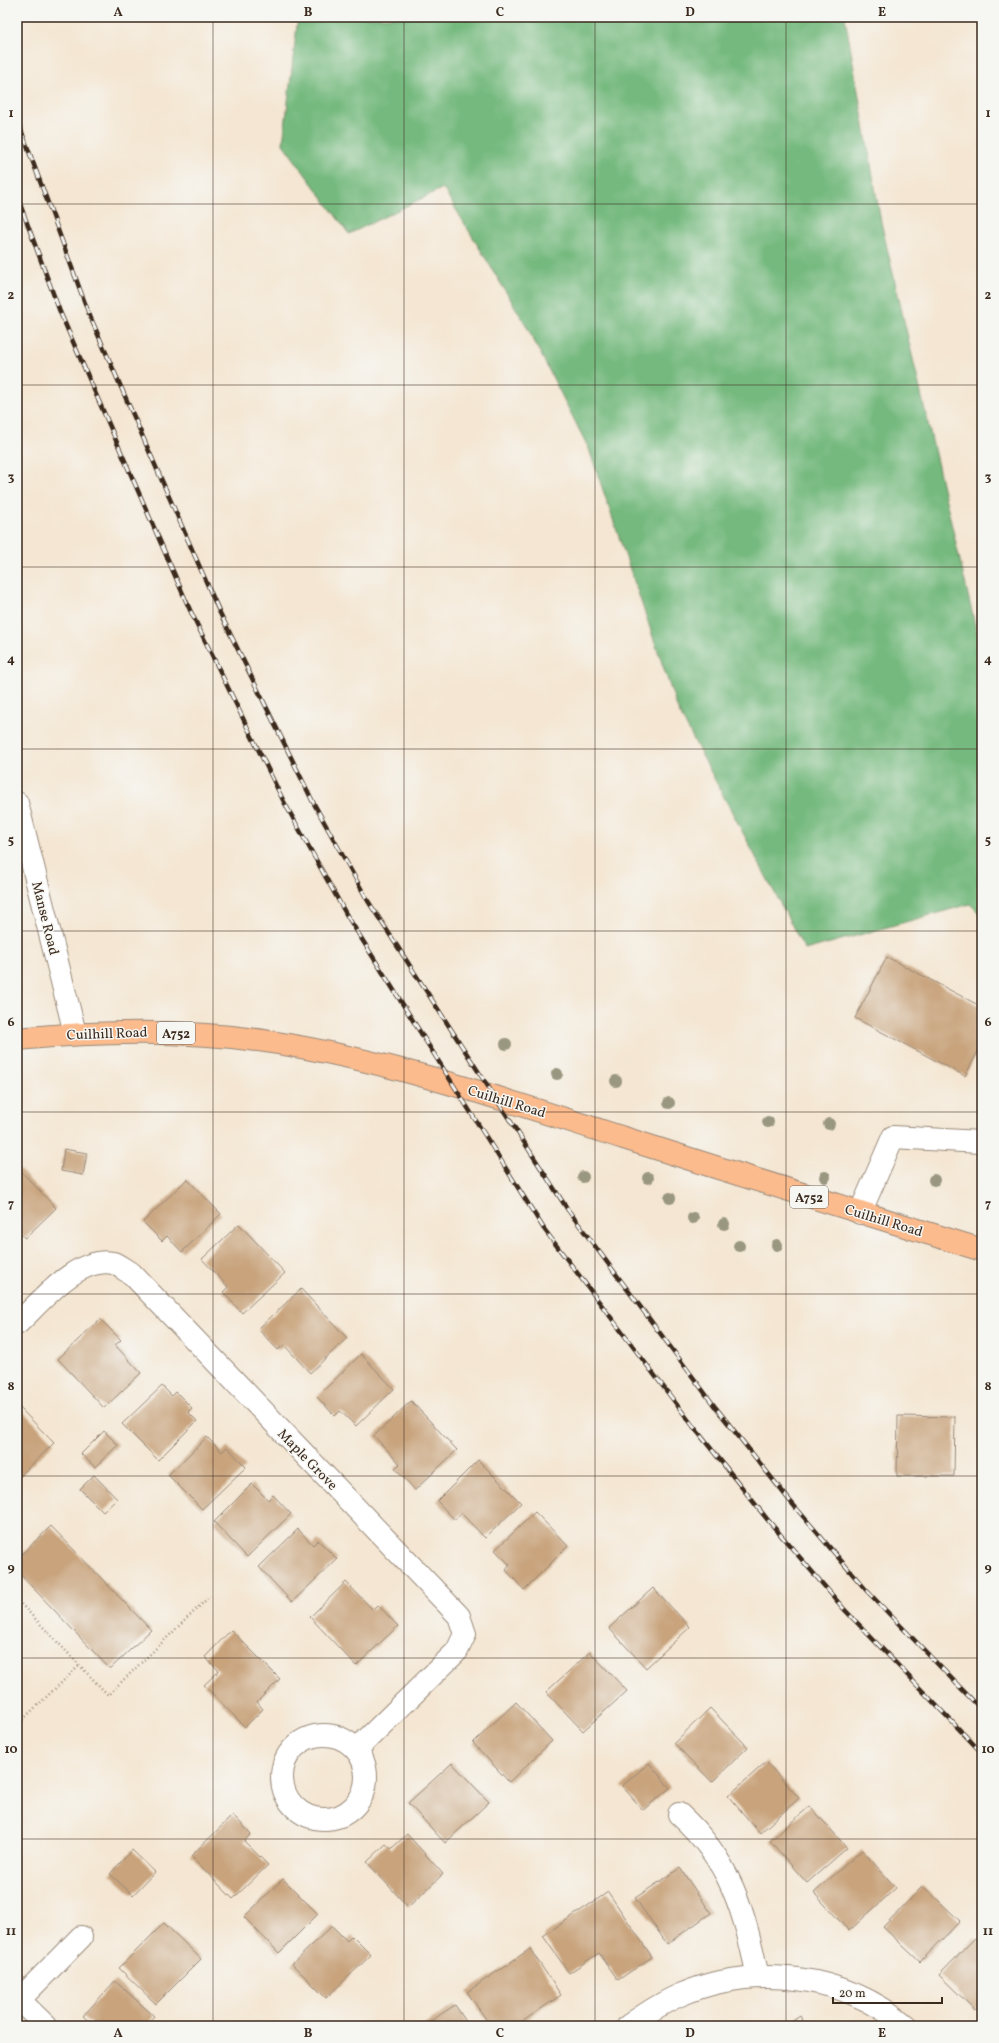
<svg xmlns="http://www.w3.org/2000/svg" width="999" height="2043" font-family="Vollkorn,serif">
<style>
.forest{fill:#74b97e;stroke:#58724e}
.building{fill:#c8a37b}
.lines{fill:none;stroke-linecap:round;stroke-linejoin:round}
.lane-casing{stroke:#988878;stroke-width:24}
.street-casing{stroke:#988878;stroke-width:24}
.primary-casing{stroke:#988878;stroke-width:24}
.path{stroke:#988878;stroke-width:2.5;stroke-dasharray:1 3;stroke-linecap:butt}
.lane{stroke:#fff;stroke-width:22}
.street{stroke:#fff;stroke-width:22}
.primary{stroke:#fbbb8d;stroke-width:22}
.rail-casing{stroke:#3b2a1e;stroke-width:4.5}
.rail{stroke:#f6f6f2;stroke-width:3;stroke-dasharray:9;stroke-linecap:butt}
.tree{fill:#9a9780}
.grid{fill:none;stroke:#3b2a1e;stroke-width:1;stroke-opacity:0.55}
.labels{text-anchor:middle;stroke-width:3;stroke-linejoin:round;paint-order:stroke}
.shield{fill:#f6f6f2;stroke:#73675e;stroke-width:1}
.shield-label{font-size:13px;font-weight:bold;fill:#3b2a1e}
.street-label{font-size:14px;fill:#3b2a1e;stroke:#f6f6f2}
.neatline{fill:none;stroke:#3b2a1e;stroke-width:1.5}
.grid-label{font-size:13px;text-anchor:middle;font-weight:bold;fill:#3b2a1e}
</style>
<rect width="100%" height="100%" fill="#f6f6f2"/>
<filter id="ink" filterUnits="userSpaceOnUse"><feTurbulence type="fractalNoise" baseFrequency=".025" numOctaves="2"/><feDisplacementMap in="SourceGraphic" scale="8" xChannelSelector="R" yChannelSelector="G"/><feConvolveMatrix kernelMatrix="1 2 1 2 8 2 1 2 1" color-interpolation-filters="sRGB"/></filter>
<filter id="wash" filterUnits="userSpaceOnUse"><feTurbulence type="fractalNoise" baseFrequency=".012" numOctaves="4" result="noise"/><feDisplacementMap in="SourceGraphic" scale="16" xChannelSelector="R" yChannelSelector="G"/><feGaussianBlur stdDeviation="0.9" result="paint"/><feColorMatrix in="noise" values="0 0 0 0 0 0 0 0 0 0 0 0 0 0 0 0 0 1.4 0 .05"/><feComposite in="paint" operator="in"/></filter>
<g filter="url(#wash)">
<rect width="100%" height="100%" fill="#f4e6d2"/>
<!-- forest -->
<polygon class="forest" points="298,17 845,17 881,222 982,655 982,916 970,904 805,950 678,710 589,449 526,325 443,188 349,234 283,144"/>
<g id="blocks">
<!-- building -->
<g class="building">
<polygon points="887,957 982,1007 982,1044 965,1076 855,1018"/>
<polygon points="64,1149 87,1153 83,1175 61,1171"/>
<polygon points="17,1167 56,1208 25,1238 17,1231"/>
<polygon points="187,1179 221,1214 182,1252 167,1236 162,1241 143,1222"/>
<polygon points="239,1224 285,1273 242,1313 223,1292 228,1287 202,1259"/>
<polygon points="301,1289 347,1338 310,1373 284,1345 278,1350 258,1329"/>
<polygon points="100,1319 121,1340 115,1345 141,1373 104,1408 58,1359"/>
<polygon points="361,1354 394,1389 356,1426 340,1411 335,1416 317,1397"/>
<polygon points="162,1386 172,1396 176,1392 192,1408 188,1412 197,1421 158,1460 122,1424"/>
<polygon points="411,1401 457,1450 415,1490 395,1468 400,1464 374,1436"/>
<polygon points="17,1405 54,1443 17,1479"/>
<polygon points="898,1416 955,1417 954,1476 897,1476"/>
<polygon points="104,1431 118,1445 95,1467 81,1454"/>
<polygon points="207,1437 222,1452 227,1447 246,1467 202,1509 168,1475"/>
<polygon points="478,1460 521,1503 485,1538 461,1513 455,1520 437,1501"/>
<polygon points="94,1475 117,1499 103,1512 80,1489"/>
<polygon points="252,1484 268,1500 273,1495 291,1514 247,1557 214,1522"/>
<polygon points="535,1512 568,1546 524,1590 506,1570 510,1565 495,1550"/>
<polygon points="51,1526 151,1630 110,1669 17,1571 17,1559"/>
<polygon points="298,1529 313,1545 318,1540 337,1559 292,1602 259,1567"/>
<polygon points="346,1582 373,1610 378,1605 398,1626 356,1666 310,1617"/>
<polygon points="653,1588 690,1627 646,1668 609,1628"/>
<polygon points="231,1630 280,1679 257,1702 263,1709 245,1727 204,1685 219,1671 205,1657"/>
<polygon points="590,1652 627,1691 583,1731 546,1692"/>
<polygon points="516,1702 552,1741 509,1782 473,1743"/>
<polygon points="710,1708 748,1747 712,1782 674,1743"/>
<polygon points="766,1762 799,1798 760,1833 728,1796"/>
<polygon points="452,1763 489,1802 445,1843 408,1803"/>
<polygon points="649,1763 670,1788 643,1810 622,1786"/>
<polygon points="810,1806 847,1848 807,1883 770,1841"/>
<polygon points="233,1815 251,1834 244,1841 268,1865 233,1899 191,1856"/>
<polygon points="407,1834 443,1874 408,1907 367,1862 386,1844 391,1849"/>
<polygon points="132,1850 155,1872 133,1895 110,1874"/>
<polygon points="862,1850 896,1888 849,1931 814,1893"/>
<polygon points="680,1868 711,1913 667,1944 635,1898"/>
<polygon points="283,1879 318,1914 279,1953 244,1917"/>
<polygon points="923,1886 960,1921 920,1962 883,1927"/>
<polygon points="608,1892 652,1957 618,1980 599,1953 569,1973 543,1936"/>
<polygon points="164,1923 201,1959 156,2004 119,1968"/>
<polygon points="332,1926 347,1941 352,1936 371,1955 326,1998 292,1964"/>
<polygon points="975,1938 982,1945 982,2003 975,2010 939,1975"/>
<polygon points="530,1949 561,1995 516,2026 491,2026 467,1992"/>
<polygon points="115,1981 154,2016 145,2026 94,2026 83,2016"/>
<polygon points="455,2005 469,2026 423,2026"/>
<polygon points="800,2016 806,2026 785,2026"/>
</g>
</g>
</g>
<g filter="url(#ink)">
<use href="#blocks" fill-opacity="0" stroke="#988878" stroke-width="1"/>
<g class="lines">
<defs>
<g id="lane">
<polyline points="860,1213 893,1137 980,1142"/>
<path d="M679,1814C731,1861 744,1911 758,1977"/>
</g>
<g id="street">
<polyline points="17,803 75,1033"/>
<path d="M17,1324C41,1302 77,1256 113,1263C119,1265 126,1271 132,1274L459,1616L465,1634L457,1651L357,1749"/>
<circle cx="324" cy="1777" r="42"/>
<polyline points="17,1998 46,2026"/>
<polyline points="19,2000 81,1937"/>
<path d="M628,2026C645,2014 661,2003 680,1995C754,1963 844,1974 906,2026"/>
</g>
<path id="primary" d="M17,1039C102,1031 187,1029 271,1042C392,1061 508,1101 624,1138C743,1176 862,1213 982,1250"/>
</defs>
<!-- lane casing -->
<use href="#lane" class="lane-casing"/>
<!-- street casing -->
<use href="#street" class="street-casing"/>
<!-- primary casing -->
<use href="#primary" class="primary-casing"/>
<!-- path -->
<g class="path">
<polyline points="21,1604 108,1695 210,1596"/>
<polyline points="17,1725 80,1665"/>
</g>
<!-- lane -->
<use href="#lane" class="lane"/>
<!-- street -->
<use href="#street" class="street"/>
<!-- primary -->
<use href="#primary" class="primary"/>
<defs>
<g id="rail">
<polyline points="17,119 89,314 219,611 313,802 368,901 568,1210 716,1408 790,1501 867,1591 982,1710"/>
<polyline points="17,196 60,312 190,610 283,800 346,914 544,1229 693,1426 767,1519 844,1609 982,1753"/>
</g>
</defs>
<!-- rail casing -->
<use href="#rail" class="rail-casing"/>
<!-- rail -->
<use href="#rail" class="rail"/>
</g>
<!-- trees -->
<g class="tree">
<circle cx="506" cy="1044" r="6"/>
<circle cx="557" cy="1074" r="6"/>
<circle cx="616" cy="1081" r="6"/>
<circle cx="669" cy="1103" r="6"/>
<circle cx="768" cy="1122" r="6"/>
<circle cx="829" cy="1124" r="6"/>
<circle cx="583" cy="1177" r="6"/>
<circle cx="825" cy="1177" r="6"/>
<circle cx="648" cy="1178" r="6"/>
<circle cx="934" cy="1180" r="6"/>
<circle cx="670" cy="1198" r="6"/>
<circle cx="693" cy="1218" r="6"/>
<circle cx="724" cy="1224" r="6"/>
<circle cx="777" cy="1245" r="6"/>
<circle cx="739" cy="1246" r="6"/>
</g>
</g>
<!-- grid -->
<path class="grid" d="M213,17V2026M404,17V2026M595,17V2026M786,17V2026M17,204H982M17,385H982M17,567H982M17,749H982M17,931H982M17,1112H982M17,1294H982M17,1476H982M17,1658H982M17,1839H982"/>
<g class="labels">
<!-- shield labels -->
<g class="shield">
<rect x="157" y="1022" width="38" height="22" rx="3"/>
<rect x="790" y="1186" width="38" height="22" rx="3"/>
</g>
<g class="shield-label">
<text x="176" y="1038">A752</text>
<text x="809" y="1202">A752</text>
</g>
<!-- street labels -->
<g class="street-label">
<text transform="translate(46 918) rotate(76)" y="5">Manse Road</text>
<text transform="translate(107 1033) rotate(-2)" y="5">Cuilhill Road</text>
<text transform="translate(507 1101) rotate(17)" y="5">Cuilhill Road</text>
<text transform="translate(884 1220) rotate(17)" y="5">Cuilhill Road</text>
<text transform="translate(308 1459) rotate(46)" y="5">Maple Grove</text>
</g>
</g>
<!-- margin -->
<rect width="999" height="2043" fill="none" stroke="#f6f6f2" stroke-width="44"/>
<!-- scale -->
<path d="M833 1997v6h109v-6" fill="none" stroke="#3b2a1e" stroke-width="2"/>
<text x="839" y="1997" font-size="12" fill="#3b2a1e" stroke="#f6f6f2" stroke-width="3" paint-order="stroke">20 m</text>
<rect x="22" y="22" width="955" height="1999" class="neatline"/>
<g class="grid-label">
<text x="118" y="16">A</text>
<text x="308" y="16">B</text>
<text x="500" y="16">C</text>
<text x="690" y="16">D</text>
<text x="882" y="16">E</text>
<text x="11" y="117">1</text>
<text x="988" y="117">1</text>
<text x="11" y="299">2</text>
<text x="988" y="299">2</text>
<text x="11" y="481">3</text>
<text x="988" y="481">3</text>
<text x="11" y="663">4</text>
<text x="988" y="663">4</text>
<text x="11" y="844">5</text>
<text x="988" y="844">5</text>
<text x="11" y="1026">6</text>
<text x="988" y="1026">6</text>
<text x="11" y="1208">7</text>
<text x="988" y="1208">7</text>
<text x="11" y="1390">8</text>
<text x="988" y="1390">8</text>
<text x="11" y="1571">9</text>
<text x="988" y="1571">9</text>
<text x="11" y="1753">10</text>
<text x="988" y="1753">10</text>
<text x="11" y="1935">11</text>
<text x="988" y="1935">11</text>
<text x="118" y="2037">A</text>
<text x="308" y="2037">B</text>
<text x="500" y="2037">C</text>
<text x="690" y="2037">D</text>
<text x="882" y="2037">E</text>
</g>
</svg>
